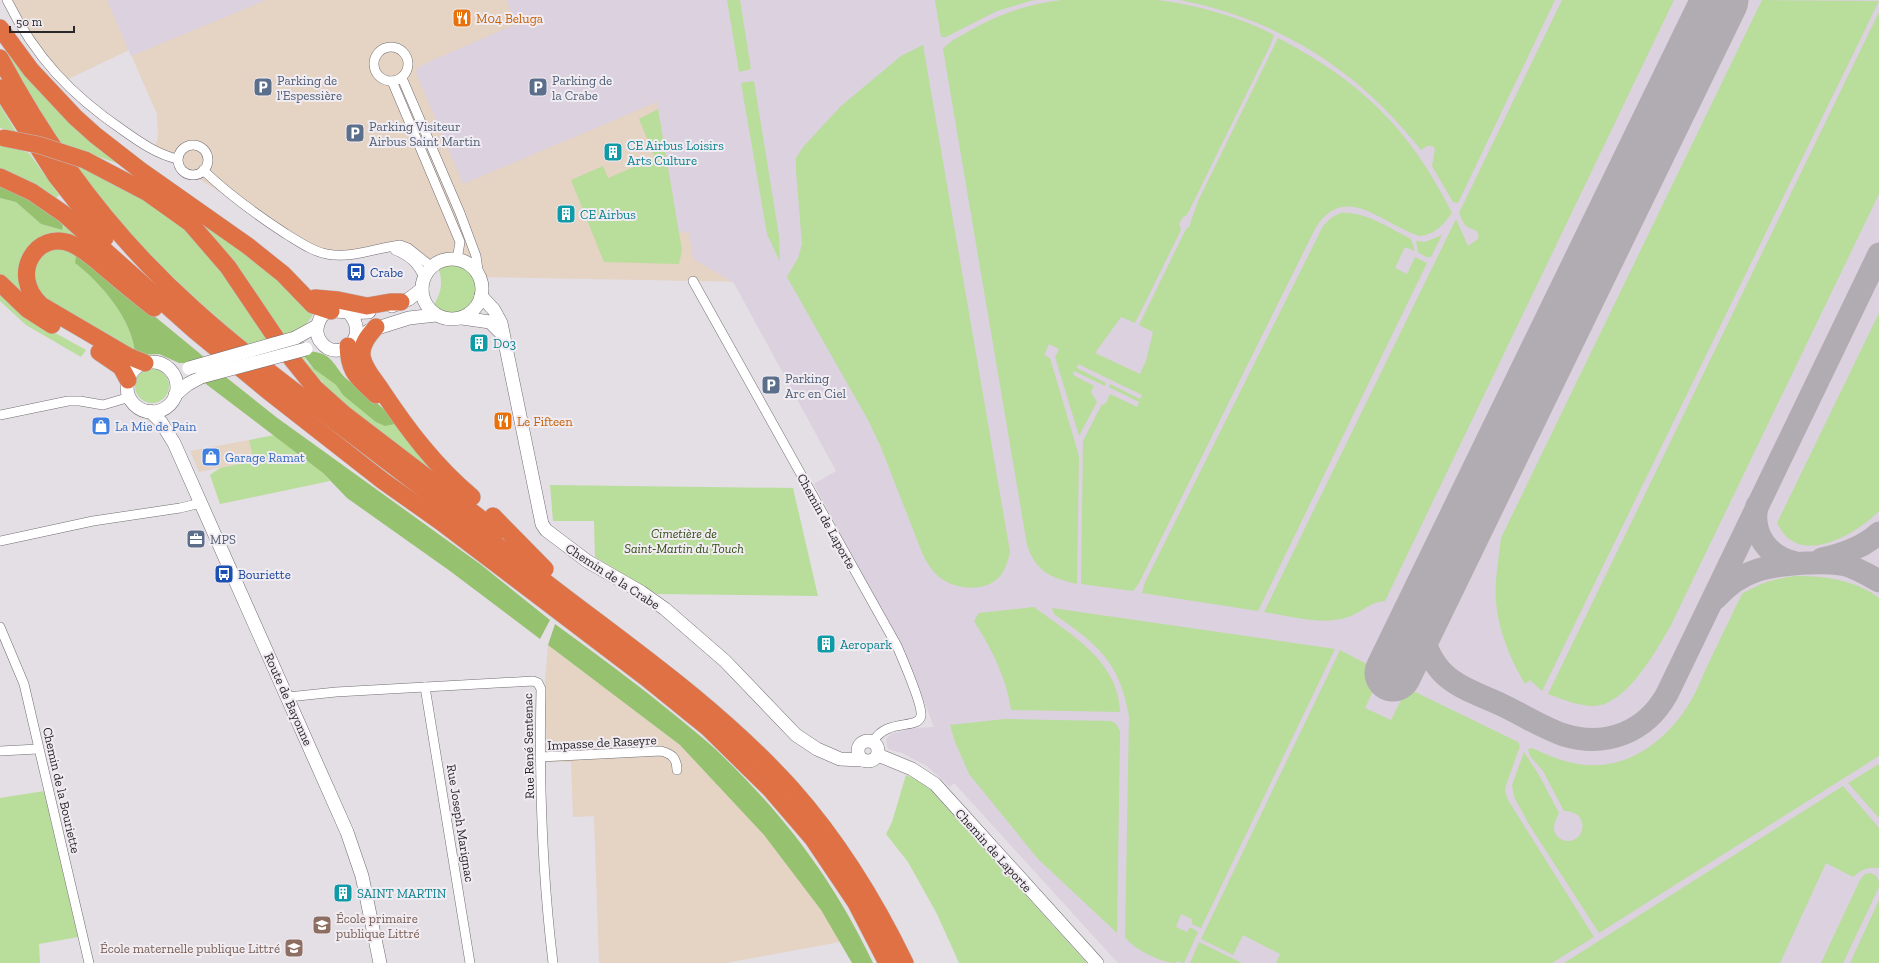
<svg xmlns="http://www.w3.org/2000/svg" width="1879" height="963" font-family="'Zilla Slab',serif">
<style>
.industrial{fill:#e5d3c3}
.built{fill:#dcd1de}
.green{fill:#b9dd9b}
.forest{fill:#96c16f}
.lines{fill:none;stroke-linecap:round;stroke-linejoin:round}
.taxiway{stroke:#b1acb2;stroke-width:23}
.runway{stroke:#b1acb2;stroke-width:57}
.street-casing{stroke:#726e73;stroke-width:10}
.secondary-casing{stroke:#726e73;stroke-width:14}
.highway-casing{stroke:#bfbebf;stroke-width:18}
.street{stroke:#fff;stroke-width:9}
.secondary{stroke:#fff;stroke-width:13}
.highway{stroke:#df7144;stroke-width:17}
.secondary-bridge-casing{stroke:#726e73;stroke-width:14;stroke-linecap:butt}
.highway-bridge-casing{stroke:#bfbebf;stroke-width:18;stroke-linecap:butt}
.secondary-bridge{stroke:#fff;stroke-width:13}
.highway-bridge{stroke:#df7144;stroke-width:17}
.labels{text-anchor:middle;stroke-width:4;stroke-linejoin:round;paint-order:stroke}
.food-label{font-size:13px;fill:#c56008;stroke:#f1ecf2;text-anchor:start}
.service-label{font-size:13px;fill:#4e5e75;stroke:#f1ecf2;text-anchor:start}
.culture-label{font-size:13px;fill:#0d838f;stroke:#f1ecf2;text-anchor:start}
.transit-label{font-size:13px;fill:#164399;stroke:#f1ecf2;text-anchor:start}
.shop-label{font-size:13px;fill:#366cbe;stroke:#f1ecf2;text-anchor:start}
.street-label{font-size:13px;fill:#29272a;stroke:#f1ecf2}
.park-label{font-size:13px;font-style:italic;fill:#314d13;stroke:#f1ecf2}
.education-label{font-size:13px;fill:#785e54;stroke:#f1ecf2;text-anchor:start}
</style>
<rect width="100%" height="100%" fill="#e4dee5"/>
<!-- industrial -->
<g class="industrial">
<polygon points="7,0 911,0 753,282 482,277 475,266 458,257 429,261 390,246 344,255 296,240 153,150 158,138 157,114 129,50 62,82"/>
<polygon points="249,440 254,461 199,472 190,451"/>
<polygon points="548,645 680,745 764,835 821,910 840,942 726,963 599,963 594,816 573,817 571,762 547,762 545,681"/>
</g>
<!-- built -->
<g class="built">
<polygon points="107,0 266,0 131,56"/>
<polygon points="506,0 1879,0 1879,963 1118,963 954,783 950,787 927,766 902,753 888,749 886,739 891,734 915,728 934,727 910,665 814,484 836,471 734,283 693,259 689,232 679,233 657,102 463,184 416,73 417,68 435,59 516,24"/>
</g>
<!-- green -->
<g class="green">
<polygon points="727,0 740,0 751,69 739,72"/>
<polygon points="935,0 1034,0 997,11 946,37 941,37"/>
<path d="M1061,0C1092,0 1125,0 1156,0C1193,4 1241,17 1274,35L1270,46L1187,215L1183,217L1179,224L1181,230L1135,323L1121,317L1095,353L1140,374L1146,361L1153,332L1139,325L1186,229L1189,227L1198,201L1278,38C1361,81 1410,129 1452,213C1443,225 1436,234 1420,236C1383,225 1346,181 1316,227L1139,583L1133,591L1081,584L1083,441L1101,406L1106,403L1110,394L1137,407L1139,402L1109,387L1110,384L1140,399L1142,395L1078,364L1077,368L1106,383L1105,386L1074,371L1073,375L1094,386L1091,392L1097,402L1079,436L1055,357L1059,349L1049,344L1044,355L1050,358L1079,456L1077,584C1050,577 1037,573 1027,545L943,49C951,40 961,36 971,30C1000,14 1028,4 1061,0Z"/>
<path d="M1180,0H1555L1458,203L1453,202L1432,166L1435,150L1433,146H1427L1421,150C1358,70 1280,20 1180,0Z"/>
<path d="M1562,0H1674L1385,601C1369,602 1360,614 1345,618C1320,625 1290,616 1264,612L1456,219L1468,246L1478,239C1480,228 1473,231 1466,226C1463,223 1461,217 1459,213Z"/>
<path d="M1762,0L1879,1L1542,691L1530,680L1525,684C1507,653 1493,618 1496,581C1497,567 1499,553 1501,538Z"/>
<path d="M1879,12V194L1670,627C1655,652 1626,706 1593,706C1578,706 1562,699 1548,694Z"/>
<polygon points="1,42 119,164 60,143 21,79"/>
<path d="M923,45L1010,552C1008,560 1006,568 1001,575C987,593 955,590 939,577C932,571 927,563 923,555L880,445L868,420L787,277L798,258L802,244L796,171V158L803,147L841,106L901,56Z"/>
<polygon points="754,81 779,236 780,262 767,234 741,83"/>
<polygon points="0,105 16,132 0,128"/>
<polygon points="658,109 682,250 679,264 604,262 571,180 603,166 608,178 655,158 639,119"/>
<polygon points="0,143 29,153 59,195 53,201 0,172"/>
<path d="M74,163L129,186L205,244L271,338L248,344C184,290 122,233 74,163Z"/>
<polygon points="0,198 16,202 41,224 61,230 63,226 71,229 104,257 47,238 24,293 19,296 0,275"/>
<path d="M1340,213C1365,211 1389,228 1411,239L1415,251L1405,247L1395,268L1407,274L1415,257L1427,263L1258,611L1142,593L1145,582L1323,226L1331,218Z"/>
<path d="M190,214L247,254L314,312C307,327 297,332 281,336Z"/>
<polygon points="1442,235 1431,257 1426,257 1418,252 1416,241 1425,242"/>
<path d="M53,248H64L83,257L75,263C101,283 132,319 135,353L47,301L37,289L32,276L41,254Z"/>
<path d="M455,265C497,276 475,333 433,306C441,294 443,283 439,270L447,266Z"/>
<polygon points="0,289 50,330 86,350 81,357 26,325 0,301"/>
<path d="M1879,313V511C1860,531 1808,563 1784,534C1781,531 1780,527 1777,523Z"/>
<polygon points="304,352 304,356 306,361 314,369 336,385 343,395 399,423 441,481 320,385 323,382 294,355"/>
<circle cx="152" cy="386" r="17"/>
<polygon points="275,435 323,473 330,481 220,504 210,475 220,468 254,461 249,440"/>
<polygon points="550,485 793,488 818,596 657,594 595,557 594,521 553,521"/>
<path d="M1795,576C1824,576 1854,579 1879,598V756L1599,933L1530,826L1514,797L1512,785L1524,752L1539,775L1559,813C1557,818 1554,822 1554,828C1554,839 1568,845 1577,838C1585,832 1584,819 1576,814C1573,812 1568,811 1564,811L1543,771L1530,756L1528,749L1532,748C1547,755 1561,761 1578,764C1624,772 1665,743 1689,704C1697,691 1703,675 1710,660C1721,638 1731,616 1742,594C1761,583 1773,579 1795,576Z"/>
<path d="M1034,607C1070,634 1119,661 1120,712L1011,710C1006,676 992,650 974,621L979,613Z"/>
<path d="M1052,608L1335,649L1201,928L1192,924V919L1181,914L1176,927L1187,932L1190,927L1198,932L1184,963L1177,961L1176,963C1162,963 1133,949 1125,937L1129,716C1119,661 1098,645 1054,614Z"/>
<polygon points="1340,650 1382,672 1365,708 1391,720 1407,688 1518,742 1520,746 1506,785 1505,791 1508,800 1594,937 1552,963 1276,963 1280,954 1243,935 1233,955 1201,939"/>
<polygon points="1005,719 1111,721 1116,724 1120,731 1117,933 1038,859 969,774 955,742 950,725"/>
<polygon points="1879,764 1879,818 1848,783"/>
<polygon points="906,775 919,781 931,790 1087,963 959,963 937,914 908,862 886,834 892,822"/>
<path d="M1843,786L1879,828V868C1868,867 1862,869 1853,877L1826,863L1780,963H1564Z"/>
<polygon points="44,791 78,937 39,944 40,963 0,963 0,798"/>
<path d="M1871,873C1878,876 1879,879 1879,887L1843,963H1821L1860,880L1865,874Z"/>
<polygon points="1879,900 1879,963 1850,963"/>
<polygon points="1199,942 1242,963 1190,963"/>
</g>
<!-- forest -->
<g class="forest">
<polygon points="2,184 55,213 63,226 62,230 41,224 16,202 0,198 0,186"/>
<path d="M76,256L102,273L204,357L185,363H179L159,354L140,355L135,353C132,319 101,283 75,263Z"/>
<path d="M308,351C315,352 324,353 329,358C339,367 342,380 356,384L399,423L385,426L376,422L343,395L336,385L314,369L304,356V352Z"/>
<polygon points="222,374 276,417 480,564 550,620 540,639 450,571 347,498 323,473 202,381"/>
<path d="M555,624C596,654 637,684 676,716C688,726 701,736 713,747C782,812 832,877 873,963H852L821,910L764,835L680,745L548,645Z"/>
</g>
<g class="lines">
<!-- taxiway -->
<g class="taxiway">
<path d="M1757,506C1751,534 1768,557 1796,563"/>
<path d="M1822,559C1843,554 1862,548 1879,533"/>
<path d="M1716,598C1742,569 1769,565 1807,563C1822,563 1835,561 1849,566C1860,570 1870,576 1879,581"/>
<path d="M1417,625C1424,641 1430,660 1443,673C1459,689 1484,696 1504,706C1523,715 1543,728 1564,735C1606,748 1646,732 1667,694L1879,254"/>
</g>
<!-- runway -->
<polyline class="runway" points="1393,673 1720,0"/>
<defs>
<g id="street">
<path d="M7,0C35,57 71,95 124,131C141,143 157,154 177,159"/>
<circle cx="391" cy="64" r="17"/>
<polyline points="402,78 460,213 476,256 479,277"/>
<polyline points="392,81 460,242 458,254 456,260"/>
<circle cx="193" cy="160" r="15"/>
<path d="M203,170C229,195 257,215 286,234C298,241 313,252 327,254C351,259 376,248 400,245L408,248L432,267"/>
<path d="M395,250C409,256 418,263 424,278"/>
<path d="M693,281L897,646C902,658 923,705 921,716C918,730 886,718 873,742"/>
<polyline points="0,415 68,401 80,401 103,405 130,397"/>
<polyline points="0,541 93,521 180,508 201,503"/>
<polyline points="0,627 24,684 89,963"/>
<polyline points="425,687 470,963"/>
<path d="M288,697L336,692L533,681L538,683L541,689C539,780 542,872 553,963"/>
<polyline points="0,751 38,749"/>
<path d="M540,757L661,751C672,754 677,758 677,770"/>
</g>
<g id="secondary">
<circle cx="452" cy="289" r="30"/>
<polyline points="481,296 494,310 501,323 542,524 546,530 587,561 641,592 665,609 725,661 796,735 817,749 840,759 862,760"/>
<polyline points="392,306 409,299 422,289"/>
<path d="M348,312C373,338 337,364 321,342C317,337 316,330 318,324C323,307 335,311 348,312C355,313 363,312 369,312"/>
<polyline points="462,318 490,322 502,334"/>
<polyline points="368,331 409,318 436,315"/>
<polyline points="295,338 317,326"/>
<circle cx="152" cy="387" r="25"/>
<polyline points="175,395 188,384 201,377"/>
<polyline points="150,411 161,422 174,443 347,832 362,876 380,963"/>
<circle cx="868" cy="751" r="10"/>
<polyline points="878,755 912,769 935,784 1097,963"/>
</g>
<g id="highway">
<polyline points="0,28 31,70 75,117 95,135 140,170 248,246 283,274 313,305 331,311"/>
<path d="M0,58C50,152 114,238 194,309C247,357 305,399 362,442C433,496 504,550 574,604C650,661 728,718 792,789C838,841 875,901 905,963"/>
<polyline points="0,88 56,176 105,238"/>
<polyline points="85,160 148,193 190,223 228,267 282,347 315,388 344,414 497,531"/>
<polyline points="0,177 32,192 64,214 194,330 268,391 383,481 441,522 645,677 708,728 770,789 813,839 856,903 887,963"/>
<polyline points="0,283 27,309 52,325"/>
<polyline points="315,298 338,300 367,306 390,302 401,302"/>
<path d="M376,327C369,335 361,344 362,356C364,369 375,380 382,391C408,430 435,466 472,497"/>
<path d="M348,346C349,374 358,377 376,395"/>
<polyline points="99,352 121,367 128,380"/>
<path d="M145,363L128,356L41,305C8,274 37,229 72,244C87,251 99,263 111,273C125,285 140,297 154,308"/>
<polyline points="493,516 545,569"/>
</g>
</defs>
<!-- street casing -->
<use href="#street" class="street-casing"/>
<!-- secondary casing -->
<use href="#secondary" class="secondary-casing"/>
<!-- highway casing -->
<use href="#highway" class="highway-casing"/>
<!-- street -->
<use href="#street" class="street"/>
<!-- secondary -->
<use href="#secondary" class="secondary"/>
<!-- highway -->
<use href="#highway" class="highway"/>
<defs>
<g id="secondary-bridge">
<polyline points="189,368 295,338"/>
<polyline points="201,377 306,349"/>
</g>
<polyline id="highway-bridge" points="4,138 39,145 85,160"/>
</defs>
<!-- secondary-bridge casing -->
<use href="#secondary-bridge" class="secondary-bridge-casing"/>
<!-- highway-bridge casing -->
<use href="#highway-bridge" class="highway-bridge-casing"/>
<!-- secondary-bridge -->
<use href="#secondary-bridge" class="secondary-bridge"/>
<!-- highway-bridge -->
<use href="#highway-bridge" class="highway-bridge"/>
</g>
<!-- icons -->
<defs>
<symbol id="restaurant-square" viewBox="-11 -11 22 22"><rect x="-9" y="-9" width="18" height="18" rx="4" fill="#e8710a" stroke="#f1ecf2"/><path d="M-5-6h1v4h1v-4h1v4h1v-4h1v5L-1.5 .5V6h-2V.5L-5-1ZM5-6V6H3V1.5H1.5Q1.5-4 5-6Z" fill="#fff"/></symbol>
<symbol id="parking-square" viewBox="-11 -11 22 22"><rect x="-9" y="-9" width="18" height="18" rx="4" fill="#5c6f8a" stroke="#f1ecf2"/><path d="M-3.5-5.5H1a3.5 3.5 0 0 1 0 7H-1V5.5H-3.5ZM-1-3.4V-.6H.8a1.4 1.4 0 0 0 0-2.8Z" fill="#fff"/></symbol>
<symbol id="building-square" viewBox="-11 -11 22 22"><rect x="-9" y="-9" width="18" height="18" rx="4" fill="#0f9aa8" stroke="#f1ecf2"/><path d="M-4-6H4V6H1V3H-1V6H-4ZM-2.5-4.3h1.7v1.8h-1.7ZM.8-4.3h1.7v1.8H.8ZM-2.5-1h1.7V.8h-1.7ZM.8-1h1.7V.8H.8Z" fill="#fff"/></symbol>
<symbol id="bus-square" viewBox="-11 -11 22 22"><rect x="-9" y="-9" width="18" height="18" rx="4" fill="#1a4fb4" stroke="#f1ecf2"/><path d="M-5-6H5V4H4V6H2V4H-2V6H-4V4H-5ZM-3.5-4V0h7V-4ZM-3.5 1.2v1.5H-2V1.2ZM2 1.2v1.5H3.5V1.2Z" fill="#fff"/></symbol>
<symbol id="shop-square" viewBox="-11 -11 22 22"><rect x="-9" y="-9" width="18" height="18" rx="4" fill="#3f7fe0" stroke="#f1ecf2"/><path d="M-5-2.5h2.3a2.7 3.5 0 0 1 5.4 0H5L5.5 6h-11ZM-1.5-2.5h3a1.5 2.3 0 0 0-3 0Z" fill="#fff"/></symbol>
<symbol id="office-square" viewBox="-11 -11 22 22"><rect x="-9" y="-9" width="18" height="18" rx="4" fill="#5c6f8a" stroke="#f1ecf2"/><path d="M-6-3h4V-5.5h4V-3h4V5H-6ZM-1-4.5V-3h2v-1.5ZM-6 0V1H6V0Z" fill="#fff"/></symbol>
<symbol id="school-square" viewBox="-11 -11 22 22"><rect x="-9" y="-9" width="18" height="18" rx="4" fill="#8d6e63" stroke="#f1ecf2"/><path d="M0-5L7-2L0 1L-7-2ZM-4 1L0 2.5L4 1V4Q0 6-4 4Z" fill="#fff"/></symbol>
</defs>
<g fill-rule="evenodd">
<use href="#restaurant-square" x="451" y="7" width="22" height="22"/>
<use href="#parking-square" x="252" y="76" width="22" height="22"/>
<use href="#parking-square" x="527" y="76" width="22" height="22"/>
<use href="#parking-square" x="344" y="122" width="22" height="22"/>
<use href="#building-square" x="602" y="141" width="22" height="22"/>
<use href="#building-square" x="555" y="203" width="22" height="22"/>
<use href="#bus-square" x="345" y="261" width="22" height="22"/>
<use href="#building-square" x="468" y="332" width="22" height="22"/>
<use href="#parking-square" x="760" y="374" width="22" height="22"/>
<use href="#restaurant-square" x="492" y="410" width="22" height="22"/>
<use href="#shop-square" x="90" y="415" width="22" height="22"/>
<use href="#shop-square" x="200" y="446" width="22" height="22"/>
<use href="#office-square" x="185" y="528" width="22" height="22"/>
<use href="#bus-square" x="213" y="563" width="22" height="22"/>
<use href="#building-square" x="815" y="633" width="22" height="22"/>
<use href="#building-square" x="332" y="882" width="22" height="22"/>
<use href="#school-square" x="311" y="914" width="22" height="22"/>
<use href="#school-square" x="283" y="937" width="22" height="22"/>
</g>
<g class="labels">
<!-- food labels -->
<g class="food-label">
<text x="476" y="23">M04 Beluga</text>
<text x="517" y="426">Le Fifteen</text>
</g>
<!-- service labels -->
<g class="service-label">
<text x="277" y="85">Parking de<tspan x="277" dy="15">l'Espessière</tspan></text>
<text x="552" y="85">Parking de<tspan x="552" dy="15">la Crabe</tspan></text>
<text x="369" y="131">Parking Visiteur<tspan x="369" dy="15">Airbus Saint Martin</tspan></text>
<text x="785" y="383">Parking<tspan x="785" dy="15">Arc en Ciel</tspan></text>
<text x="210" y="544">MPS</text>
</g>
<!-- culture labels -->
<g class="culture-label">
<text x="627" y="150">CE Airbus Loisirs<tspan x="627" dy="15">Arts Culture</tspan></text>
<text x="580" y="219">CE Airbus</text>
<text x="493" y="348">D03</text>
<text x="840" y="649">Aeropark</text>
<text x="357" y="898">SAINT MARTIN</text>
</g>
<!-- transit labels -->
<g class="transit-label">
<text x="370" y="277">Crabe</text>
<text x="238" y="579">Bouriette</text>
</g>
<!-- shop labels -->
<g class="shop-label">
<text x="115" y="431">La Mie de Pain</text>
<text x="225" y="462">Garage Ramat</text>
</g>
<!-- street labels -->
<g class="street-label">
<text transform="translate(827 521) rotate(61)" y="5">Chemin de Laporte</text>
<text transform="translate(613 576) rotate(33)" y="5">Chemin de la Crabe</text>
<text transform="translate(289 699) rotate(66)" y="5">Route de Bayonne</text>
<text transform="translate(602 742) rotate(-3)" y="5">Impasse de Raseyre</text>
<text transform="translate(528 746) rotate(-91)" y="5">Rue René Sentenac</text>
<text transform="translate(62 790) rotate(77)" y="5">Chemin de la Bouriette</text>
<text transform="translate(461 823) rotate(81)" y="5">Rue Joseph Marignac</text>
<text transform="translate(994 850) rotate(48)" y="5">Chemin de Laporte</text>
</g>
<!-- park labels -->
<g class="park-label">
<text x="684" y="538">Cimetière de<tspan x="684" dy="15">Saint-Martin du Touch</tspan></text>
</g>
<!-- education labels -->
<g class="education-label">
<text x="336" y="923">École primaire<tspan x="336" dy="15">publique Littré</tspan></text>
<text x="280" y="953" text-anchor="end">École maternelle publique Littré</text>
</g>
</g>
<!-- scale -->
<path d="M10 26v6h64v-6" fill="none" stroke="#29272a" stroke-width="2"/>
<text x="16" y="26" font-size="12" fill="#29272a" stroke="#f1ecf2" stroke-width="3" paint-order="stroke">50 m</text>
</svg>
